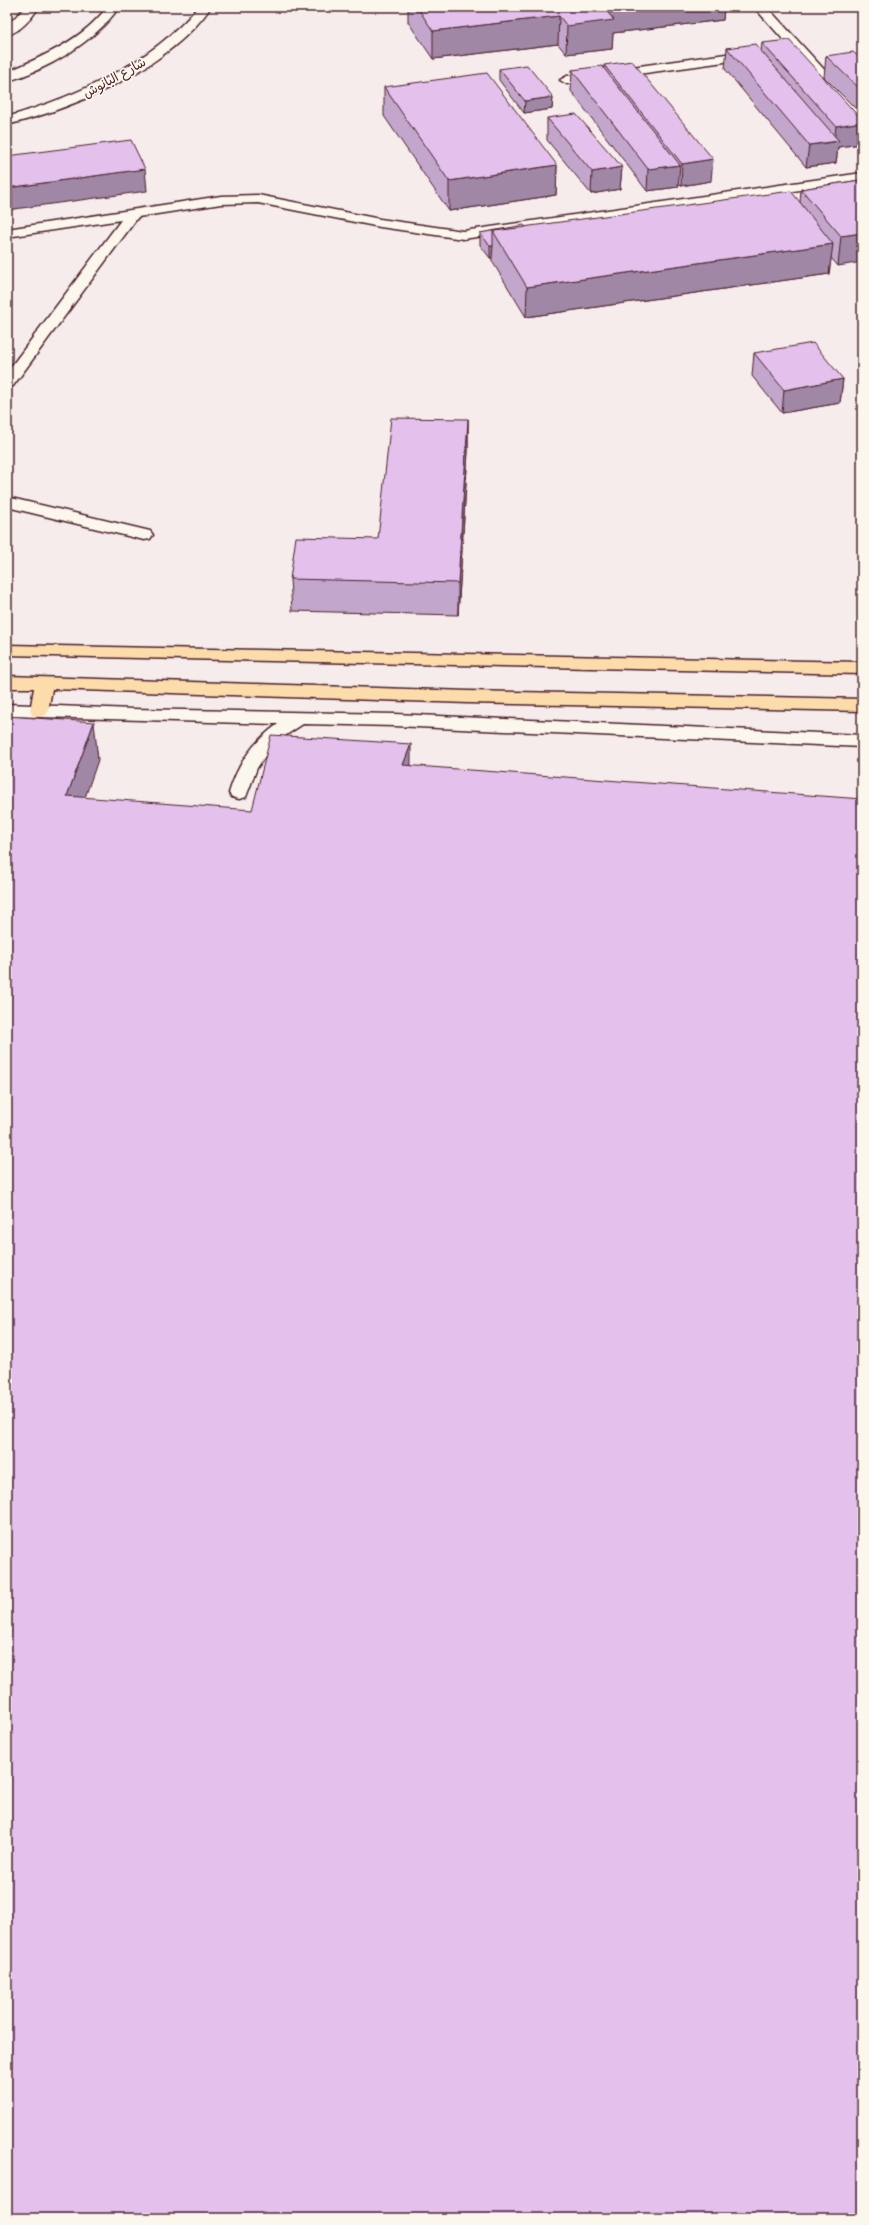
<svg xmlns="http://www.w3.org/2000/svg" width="869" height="2225" font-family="'Patrick Hand','Playpen Sans Arabic',sans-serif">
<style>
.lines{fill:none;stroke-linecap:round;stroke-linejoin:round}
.minor-casing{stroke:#4a1f2b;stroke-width:3}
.major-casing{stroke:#4a1f2b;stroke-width:3}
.minor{fill:#fbf7ec;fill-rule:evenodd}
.major{fill:#fddcac;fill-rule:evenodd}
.wall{fill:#c3a6cb;stroke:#4a1f2b}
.shaded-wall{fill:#9f87a5;stroke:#4a1f2b}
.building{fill:#e3c1ec;stroke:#4a1f2b}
.labels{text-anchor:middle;stroke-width:3.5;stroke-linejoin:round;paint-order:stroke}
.far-street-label{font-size:13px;fill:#4a1f2b;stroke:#fbf7ec}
</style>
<rect width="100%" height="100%" fill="#f6ecec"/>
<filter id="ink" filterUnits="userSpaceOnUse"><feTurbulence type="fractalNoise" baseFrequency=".025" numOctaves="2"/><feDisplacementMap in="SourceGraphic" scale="8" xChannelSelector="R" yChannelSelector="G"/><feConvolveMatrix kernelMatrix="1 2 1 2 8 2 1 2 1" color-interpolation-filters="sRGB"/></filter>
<g filter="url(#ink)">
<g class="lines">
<defs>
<g id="minor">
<path d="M26,7H39C32,18 20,32 7,35V25Z"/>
<path d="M107,7H119C97,40 46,71 7,81V72C42,57 84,39 107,7Z"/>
<path d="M198,7H211C170,67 76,108 7,125V117C77,96 151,64 198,7Z"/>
<polygon points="754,7 767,7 862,111 862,123 857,122"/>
<polygon points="755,50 760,51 762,54 760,57 567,84 560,80 567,76"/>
<polygon points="862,173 862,181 463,239 380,227 258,203 221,204 138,217 13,386 7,388 7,372 121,220 7,237 7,229 221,196 258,195 380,219 463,231"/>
<polygon points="7,497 150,531 153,535 150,539 144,540 7,507"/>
<path d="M7,704L132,709L395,714L862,735V747L395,726L303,724L283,737L267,753L257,768L246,797L239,799L232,797L229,793C238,763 253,742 278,724L7,716Z"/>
</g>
<g id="major">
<polygon points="7,645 862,662 862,674 7,655"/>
<polygon points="7,676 468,691 862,699 862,711 468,703 52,689 48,711 46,715 39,717 32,715 30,711 34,688 7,688"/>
</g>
</defs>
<!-- minor casing -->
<use href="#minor" class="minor-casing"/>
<!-- major casing -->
<use href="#major" class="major-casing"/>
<!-- minor -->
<use href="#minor" class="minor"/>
<!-- major -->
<use href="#major" class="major"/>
</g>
<!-- wall -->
<g class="wall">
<polygon points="408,7 724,7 723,20 613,33 612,49 566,54 558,44 433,59 408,22"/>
<polygon points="762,43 861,144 838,147 836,163 806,167 725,69 727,48 761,51"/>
<polygon points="826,56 862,60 862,115 824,77"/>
<polygon points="604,65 711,181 681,186 678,183 678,187 647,191 571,91 572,70 604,68"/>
<polygon points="499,69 553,97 552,109 524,113 499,80"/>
<polygon points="384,87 557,165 556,195 449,211 384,116"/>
<polygon points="547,118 622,167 620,189 591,194 547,140"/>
<polygon points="860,180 838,266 831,258 829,274 526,317 492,261 492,258 490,258 480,245 480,233 526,227 800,203 801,189"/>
<polygon points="754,353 843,379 840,403 782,413 752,376"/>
<polygon points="468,419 468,451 458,615 292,611 290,579 378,539"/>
</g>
<!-- shaded-wall -->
<g class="shaded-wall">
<polygon points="602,7 724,7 723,20 613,33 612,49 566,54 567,26"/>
<polygon points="559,16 558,44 433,59 433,31"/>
<polygon points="553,97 552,109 524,113 525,101"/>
<polygon points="862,122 862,136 861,144 838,147 836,163 806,167 809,145 834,142 836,126"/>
<polygon points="713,159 711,181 681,186 682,164"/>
<polygon points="557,165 556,195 449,211 449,181"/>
<polygon points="680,165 678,187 647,191 648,169"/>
<polygon points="622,167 620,189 591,194 592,172"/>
<polygon points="145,169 147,191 7,210 7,188"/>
<polygon points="862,233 862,262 838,266 841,236"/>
<polygon points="833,244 829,274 526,317 527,287"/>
<polygon points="490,246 493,246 492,258 490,258"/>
<polygon points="843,379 840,403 782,413 784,390"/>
<polygon points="468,419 468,451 458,615 458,583"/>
<polygon points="94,722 98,760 72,835 67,796"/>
<polygon points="411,744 411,782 403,765"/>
</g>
<!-- building -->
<g class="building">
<polygon points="417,7 603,7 614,20 567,26 559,16 433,31"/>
<polygon points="789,40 862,120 862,122 836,126 762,43"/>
<polygon points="755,44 839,141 809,145 727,48"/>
<polygon points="853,52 862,60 862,91 826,56"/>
<polygon points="632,61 713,159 682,164 604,65"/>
<polygon points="527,65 553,97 525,101 499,69"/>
<polygon points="602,66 680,165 648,169 572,70"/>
<polygon points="487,73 557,165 449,181 384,87"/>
<polygon points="576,114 622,167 592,172 547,118"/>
<polygon points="131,140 145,169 7,188 7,156"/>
<polygon points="860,180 862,182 862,233 841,236 801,189"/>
<polygon points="791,191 833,244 527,287 493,231"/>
<polygon points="524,225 526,227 493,231 493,246 490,246 480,233"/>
<polygon points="813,343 843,379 784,390 754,353"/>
<polygon points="391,418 468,419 458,583 290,579 296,537 378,539"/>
<polygon points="7,716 94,722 67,796 252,810 271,735 411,744 403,765 862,799 862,2218 7,2218"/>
</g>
</g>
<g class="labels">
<!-- far-street labels -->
<g class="far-street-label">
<text transform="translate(114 77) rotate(-29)" y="5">شارع البانوش</text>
</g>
</g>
<!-- margin -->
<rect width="869" height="2225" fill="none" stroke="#fbf7ec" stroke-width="24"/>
<rect x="12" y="12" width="845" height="2201" fill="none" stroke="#4a1f2b" stroke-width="1.5" filter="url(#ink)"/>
</svg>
